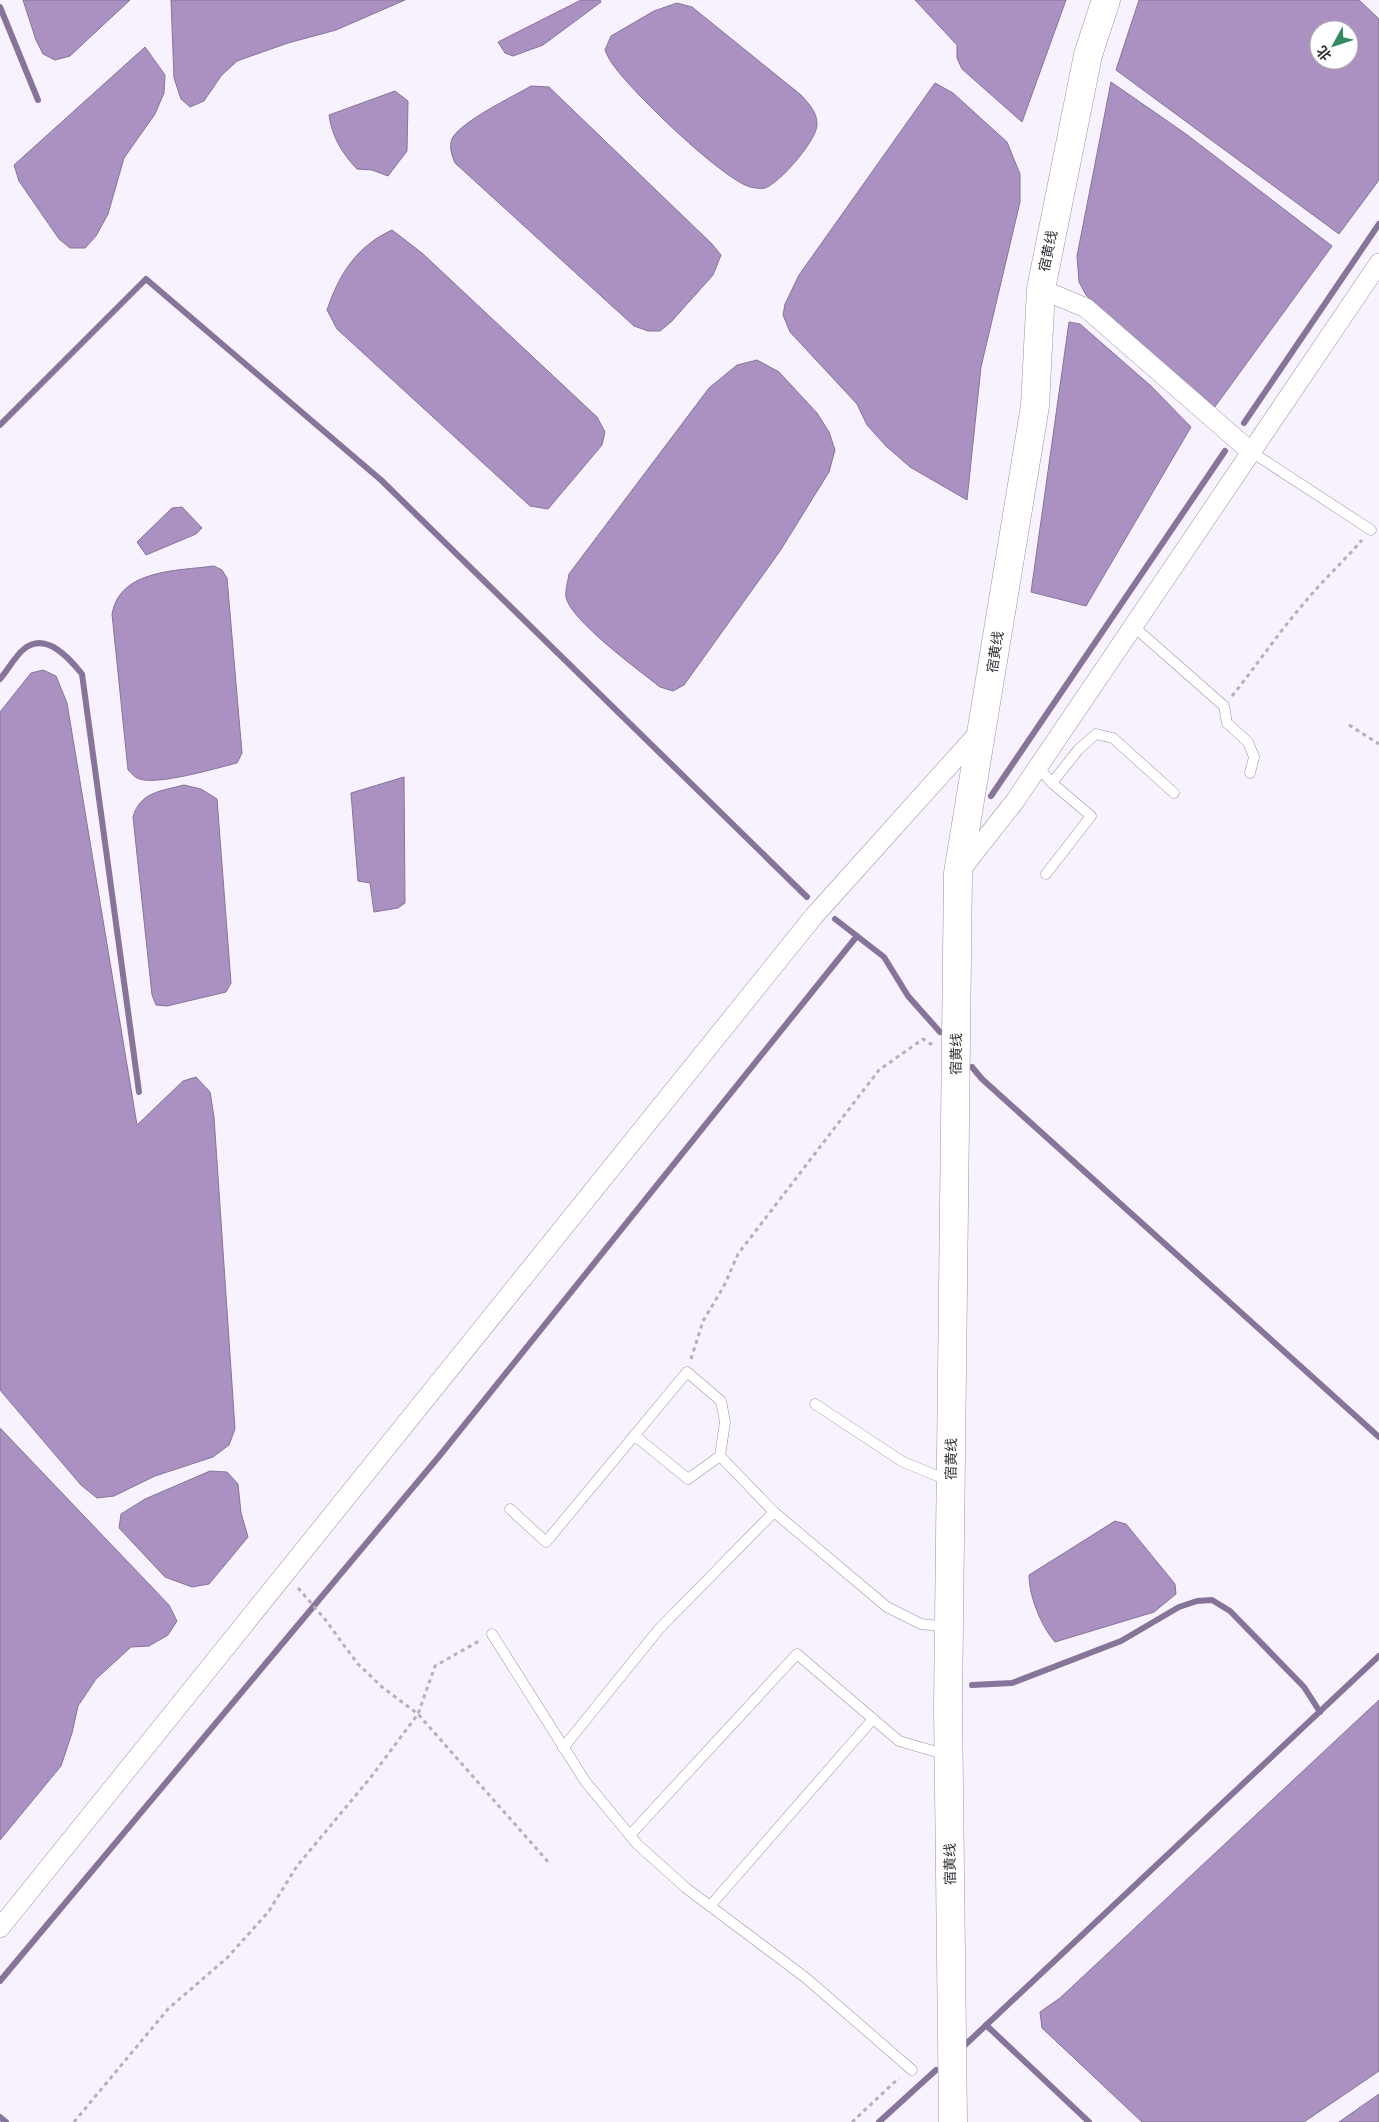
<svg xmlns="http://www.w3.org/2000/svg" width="1379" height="2122" font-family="'Public Sans','Noto Sans SC',sans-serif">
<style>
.water{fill:#ab91c2;stroke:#877499;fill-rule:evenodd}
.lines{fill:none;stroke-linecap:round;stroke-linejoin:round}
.stream{stroke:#877499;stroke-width:6}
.lane-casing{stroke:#9c92a6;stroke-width:11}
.street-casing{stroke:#9c92a6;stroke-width:20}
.secondary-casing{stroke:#9c92a6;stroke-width:29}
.path{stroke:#b6b0bb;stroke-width:3;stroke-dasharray:4 4;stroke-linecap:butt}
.lane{stroke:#fff;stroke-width:10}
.street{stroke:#fff;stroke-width:19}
.secondary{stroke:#fff;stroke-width:28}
.labels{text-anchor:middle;stroke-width:4;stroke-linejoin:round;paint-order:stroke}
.street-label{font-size:14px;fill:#343038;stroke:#fff}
</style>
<rect width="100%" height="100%" fill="#f8f1fe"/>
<!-- water -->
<g class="water">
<polygon points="23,0 130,0 70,56 55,60 43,54 36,40"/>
<polygon points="171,0 405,0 336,30 288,43 237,61 221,76 204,101 190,107 181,99 174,78"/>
<polygon points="581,0 600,0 601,2 543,45 513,56 505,53 498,42"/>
<polygon points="915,0 1066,0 1022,122 962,69 957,58 957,45"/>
<path d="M1139,0H1359L1379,19V180L1339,234L1116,70ZM1319,30H1349V60H1319Z"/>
<path d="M677,3L692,7L801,95C809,104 817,112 817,124C818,139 780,183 765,188C762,189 754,188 750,187C721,178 633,93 614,66C610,61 607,55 605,50L611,36L654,11Z"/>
<polygon points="145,47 165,75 164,93 155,114 124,158 108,214 96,236 85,248 70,248 59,239 19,181 14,165"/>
<polygon points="1111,82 1186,134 1332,246 1214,408 1086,295 1079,282 1077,256"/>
<polygon points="935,83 953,93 1007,142 1020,174 1020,202 981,367 967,500 910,467 886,446 867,425 857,404 790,332 783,315 785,304 799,275"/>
<path d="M531,86L549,87L712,244L721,255L713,275L671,322L660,331H648L634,326L455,163C452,156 448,145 453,137C464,120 512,97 531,86Z"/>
<path d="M395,91L408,101L407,151L388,176L372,170L357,169C342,153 332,137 329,115Z"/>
<path d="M392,230L422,253L597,417L605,432L602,445L548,509L530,506L337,329L327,310C339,274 357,246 392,230Z"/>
<polygon points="1069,322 1080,324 1151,386 1191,427 1086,606 1031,592"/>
<path d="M757,360L779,372L817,413L829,432L835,450L829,472L780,551L684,685L673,691L660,687C640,671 570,620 566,597C565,590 568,581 569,574L709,388L737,365Z"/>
<polygon points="182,507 202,528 196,534 146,555 137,542 172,508"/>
<path d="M214,566L222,570L227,578L242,753L237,763C217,768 153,787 137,778C134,777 131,772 128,770L112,614C120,569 177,571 214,566Z"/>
<polygon points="43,670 56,676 67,703 137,1125 183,1081 196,1077 210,1092 214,1117 235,1429 229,1445 213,1457 155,1476 114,1496 97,1498 81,1485 0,1390 0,712 31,673"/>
<polygon points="404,777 405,903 398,908 374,912 370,883 358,881 351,793"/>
<path d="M184,785L201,789L217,799L231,983L226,992L167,1006L156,1005L152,995L133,817C140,792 161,791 184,785Z"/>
<polygon points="0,1428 169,1605 177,1621 168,1635 149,1646 131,1647 96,1679 78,1706 72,1733 61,1766 0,1840"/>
<polygon points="210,1471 227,1472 238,1484 241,1513 248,1537 209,1584 192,1587 165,1577 119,1528 121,1514 145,1499"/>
<path d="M1115,1521L1126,1524L1175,1584L1176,1594L1154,1612L1055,1642C1041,1626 1029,1596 1029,1575Z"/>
<polygon points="1379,1700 1379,2071 1304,2122 1142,2122 1042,2028 1040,2012 1060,1998"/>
<polygon points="1379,2094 1379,2122 1339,2122"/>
</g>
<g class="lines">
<!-- stream -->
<g class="stream">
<polyline points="0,7 38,100"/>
<polyline points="1244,423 1379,224"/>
<polyline points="0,425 146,279 381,480 807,897"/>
<path d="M0,679C8,670 15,656 24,649C46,631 70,659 82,674L139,1092"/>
<polyline points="991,796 1225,451"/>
<polyline points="835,919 884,957 908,996 940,1032"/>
<polyline points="972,1067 982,1079 1379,1437"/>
<polyline points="972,1685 1012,1683 1121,1641 1179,1607 1197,1601 1212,1600 1230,1611 1304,1687 1320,1712"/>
<polyline points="0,1981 441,1454 857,936"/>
<polyline points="986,2025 1089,2122"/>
<polyline points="965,2045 1379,1656"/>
<polyline points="0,2117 6,2122"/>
<polyline points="879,2122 936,2070"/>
</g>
<defs>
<g id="lane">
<polyline points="1250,451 1371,530"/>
<polyline points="1133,626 1224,706 1227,723 1248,742 1254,757 1250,773"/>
<polyline points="1038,767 1052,783 1091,816 1046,874"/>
<polyline points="1052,783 1078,750 1096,734 1113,738 1174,793"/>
<polyline points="815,1404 903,1462 950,1481"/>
<polyline points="634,1435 688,1479 720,1456"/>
<polyline points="510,1509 546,1542 687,1372 721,1401 725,1422 720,1456 774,1512 887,1607 921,1624 948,1627"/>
<polyline points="492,1634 585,1781 637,1844 686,1888 806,1978 912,2070"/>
<polyline points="563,1748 659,1629 774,1512"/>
<polyline points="630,1835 797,1654 899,1741 947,1755"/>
<polyline points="710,1906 873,1719"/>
</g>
<g id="street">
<polyline points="1041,289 1086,308 1250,451"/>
<polyline points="960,871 1015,801 1379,263"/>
<polyline points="0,1928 814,916 982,729"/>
</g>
<polyline id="secondary" points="953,2122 948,1706 958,873 1035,406 1041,289 1088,55 1106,0"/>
</defs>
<!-- lane casing -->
<use href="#lane" class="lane-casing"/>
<!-- street casing -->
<use href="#street" class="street-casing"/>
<!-- secondary casing -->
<use href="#secondary" class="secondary-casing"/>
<!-- path -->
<g class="path">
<path d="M1232,696C1257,665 1279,632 1305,602C1323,580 1344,561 1362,540"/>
<polyline points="1349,725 1379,744"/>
<polyline points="691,1359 703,1321 724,1286 738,1254 879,1070 923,1039 934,1046"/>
<polyline points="298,1588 324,1618 357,1663 382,1687 418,1714 549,1863"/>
<polyline points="74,2122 168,2009 228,1957 269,1911 297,1866 371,1777 418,1714 435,1666 479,1641"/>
<polyline points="852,2122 899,2078"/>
</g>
<!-- lane -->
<use href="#lane" class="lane"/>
<!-- street -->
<use href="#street" class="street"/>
<!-- secondary -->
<use href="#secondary" class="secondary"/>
</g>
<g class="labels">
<!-- street labels -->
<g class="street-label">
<text transform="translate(1048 251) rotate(-78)" y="5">宿黄线</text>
<text transform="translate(995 652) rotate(-81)" y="5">宿黄线</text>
<text transform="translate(956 1054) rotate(-89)" y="5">宿黄线</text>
<text transform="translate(951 1459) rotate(-89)" y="5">宿黄线</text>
<text transform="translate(950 1864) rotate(-91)" y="5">宿黄线</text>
</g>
</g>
<!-- north arrow -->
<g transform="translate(1334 45) rotate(230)"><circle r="24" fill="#ffffff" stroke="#aeacaf"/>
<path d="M0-4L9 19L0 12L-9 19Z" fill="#328a5e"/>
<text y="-8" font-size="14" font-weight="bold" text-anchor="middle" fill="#343038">北</text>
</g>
</svg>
